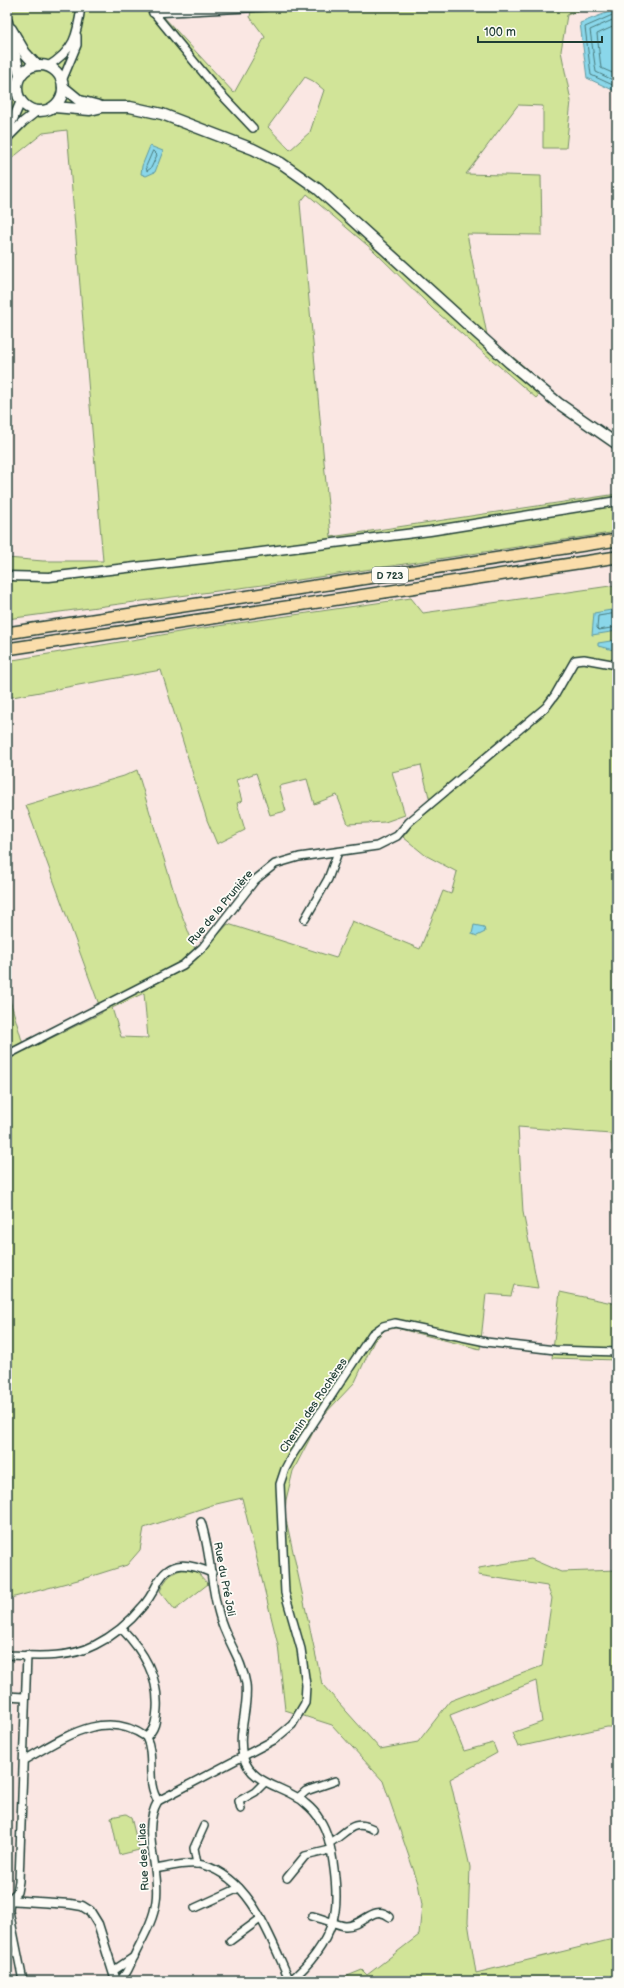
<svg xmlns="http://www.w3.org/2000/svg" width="624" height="1988" font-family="'Balsamiq Sans',sans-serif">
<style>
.green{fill:#d1e498;stroke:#789066;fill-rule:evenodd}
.water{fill:#8ad7ea;stroke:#5f99a1}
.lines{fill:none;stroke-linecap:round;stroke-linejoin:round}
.shore{stroke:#4a7b7d;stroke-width:1}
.minor-casing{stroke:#1f3d34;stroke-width:10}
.tertiary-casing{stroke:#1f3d34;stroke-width:11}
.secondary-casing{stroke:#1f3d34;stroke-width:13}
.trunk-casing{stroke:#1f3d34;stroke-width:14}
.minor{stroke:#fdfcf7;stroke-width:7}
.tertiary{stroke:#fdfcf7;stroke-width:8}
.secondary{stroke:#fdfcf7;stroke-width:10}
.trunk{stroke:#faddab;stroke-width:11}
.labels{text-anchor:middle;stroke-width:3.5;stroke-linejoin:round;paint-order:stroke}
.shield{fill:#fdfcf7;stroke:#62766e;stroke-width:1}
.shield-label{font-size:10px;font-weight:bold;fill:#1f3d34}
.street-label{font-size:11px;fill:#1f3d34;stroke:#fdfcf7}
</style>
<rect width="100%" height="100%" fill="#fae7e3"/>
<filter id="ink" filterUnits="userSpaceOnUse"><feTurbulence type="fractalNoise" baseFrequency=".025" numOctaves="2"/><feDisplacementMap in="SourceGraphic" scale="8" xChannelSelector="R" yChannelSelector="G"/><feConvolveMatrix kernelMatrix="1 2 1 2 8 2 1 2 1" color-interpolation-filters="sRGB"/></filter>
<g filter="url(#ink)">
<!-- green -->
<g class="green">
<path d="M7,7H588L567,15L561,51L571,101L566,148H543V106L518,105L466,174L541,176L542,235L467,234L487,335L547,386L536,398L433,309L373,250L307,194L300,203L331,537L617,494V532L285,582L7,619V558L43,561H103L67,130L43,133L11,159L7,165ZM251,11L250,17L265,37L234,93L162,15ZM305,77L313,81L324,90L310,132L290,150L268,127Z"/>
<path d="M617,585V1184L611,1134L518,1127L523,1212L538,1288L514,1285L511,1296L486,1294L480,1349L396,1328L385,1330L374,1341L355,1382L320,1419L293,1471L286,1500L285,1515L322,1684L380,1749L418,1742L450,1701L542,1666L552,1598L547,1586L478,1575L479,1568L531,1559L561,1572L617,1570V1727H607L518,1747L512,1733L542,1722L536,1681L450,1715L464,1751L493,1743L497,1753L450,1779L470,1867L468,1922L476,1973L617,1938V1981H335L362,1970L367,1975L419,1935L422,1905L418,1883L383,1781L332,1725L285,1710L278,1645L242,1498L212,1505L144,1528L140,1550L127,1565L89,1577L7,1599V990L25,1051L102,1013L26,805L124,776L137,770L177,902L198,957L228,924L336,958L352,921L420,949L443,891L451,894L457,872L425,855L403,837L416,821L432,809L421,765L392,772L405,815L385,822L348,824L337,795L314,804L307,779L279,786L286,811L270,815L256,773L236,780L242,801L237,803L245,830L217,844L207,820L161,670L7,698V661L197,629L411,598L423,613ZM144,993L148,1038L121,1037L112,1008Z"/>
<polygon points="560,1292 617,1304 617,1360 552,1358"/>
<path d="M188,1569L198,1573L208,1584L175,1610L160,1591C166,1578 172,1570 188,1569Z"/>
<polygon points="126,1814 131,1817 139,1850 119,1855 111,1817"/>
</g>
<!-- water -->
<g class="water">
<polygon points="617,9 617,92 587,78 580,23"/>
<polygon points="150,146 163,151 155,172 146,176 141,174 142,166"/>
<polygon points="617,609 617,631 592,635 594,613"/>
<polygon points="617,640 617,651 598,646 598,643"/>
<polygon points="474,925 484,927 485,932 477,936 472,934"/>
</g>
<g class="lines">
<!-- shore -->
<g class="shore">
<polyline points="617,13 585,27 591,75 617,87"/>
<polyline points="617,18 590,30 596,72 617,82"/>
<polyline points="617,25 597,34 601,68 617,75"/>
<polygon points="153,151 157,155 151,168 147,171 146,167"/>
<polyline points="617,613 598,616 597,628 599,630 617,627"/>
</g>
<defs>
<g id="minor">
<polyline points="149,7 220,93 253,128"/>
<polyline points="153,13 265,7"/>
<path d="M48,66C74,50 77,36 81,7"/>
<polyline points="62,81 77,45 77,36"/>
<polyline points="305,919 328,879 338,852"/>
<polyline points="7,1055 183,965 203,947 255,880 275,864 299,857 377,846 397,836 409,822 546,707 555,695 575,660 584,659 617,665"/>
<path d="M201,1522C211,1552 210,1584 219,1614C225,1639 242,1658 246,1684C249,1708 237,1733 243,1756C252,1787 287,1785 306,1804C311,1808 317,1815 320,1820C333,1839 341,1902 332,1923C324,1946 308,1966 290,1981"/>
<path d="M122,1629C144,1652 159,1677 157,1709C156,1721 155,1730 146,1737C156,1757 145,1781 158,1801"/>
<path d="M7,1655C36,1656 68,1659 95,1645C113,1636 129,1623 142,1607C149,1600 153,1592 157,1584C170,1558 190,1564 212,1573"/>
<polyline points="7,1696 24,1697"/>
<path d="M24,1760C61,1740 103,1707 146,1737"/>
<polyline points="298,1798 306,1791 335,1781"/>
<polyline points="241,1809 239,1801 255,1792 264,1783"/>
<path d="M329,1843C347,1834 351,1818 373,1829"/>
<polyline points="197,1864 194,1848 204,1826"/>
<path d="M155,1869C168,1867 191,1861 203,1865C252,1879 271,1940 290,1981"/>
<polyline points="287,1878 305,1856 330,1850"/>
<polyline points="195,1908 239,1888"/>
<path d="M312,1916C321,1918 338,1925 345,1926C363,1927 373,1903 390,1917"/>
<polyline points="230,1941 260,1919"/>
<polyline points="113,1971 134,1957"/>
<polyline points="23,1981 9,1911 10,1899 17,1892 19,1881 27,1655"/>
<path d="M119,1981C128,1974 131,1962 136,1952C144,1936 154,1919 156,1901C161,1868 140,1831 158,1801L274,1740L292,1725L305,1703L306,1685L301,1649L285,1593L280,1484L285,1469L293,1454L372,1334L383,1326L395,1323L486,1342L555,1350L617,1352"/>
</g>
<g id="tertiary">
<polyline points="7,133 21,101"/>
<polyline points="7,138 23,122 37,111"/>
<polyline points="7,576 49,577 230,556 430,531 617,501"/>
<polyline points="7,1900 70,1904 82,1906 90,1911 98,1924 116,1981"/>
</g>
<g id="secondary">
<polyline points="7,22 20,76"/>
<polyline points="11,29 25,53 36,65"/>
<circle cx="40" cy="88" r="23"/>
<polyline points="63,87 80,101 99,106"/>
<polyline points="54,107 90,110 103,107 130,107 162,114 253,149 281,163 318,189 510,363 558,403 617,444"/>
</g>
<g id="trunk">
<polyline points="7,633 617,540"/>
<polyline points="7,649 617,557"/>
</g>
</defs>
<!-- minor casing -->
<use href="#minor" class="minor-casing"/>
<!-- tertiary casing -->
<use href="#tertiary" class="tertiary-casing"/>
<!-- secondary casing -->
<use href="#secondary" class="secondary-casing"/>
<!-- trunk casing -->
<use href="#trunk" class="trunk-casing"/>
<!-- minor -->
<use href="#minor" class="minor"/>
<!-- tertiary -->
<use href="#tertiary" class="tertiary"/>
<!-- secondary -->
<use href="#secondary" class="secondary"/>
<!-- trunk -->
<use href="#trunk" class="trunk"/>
</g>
</g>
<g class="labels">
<!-- shield labels -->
<rect class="shield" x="372" y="567" width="36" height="16" rx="3"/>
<g class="shield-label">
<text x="390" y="579">D 723</text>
</g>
<!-- street labels -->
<g class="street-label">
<text transform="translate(220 907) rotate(-50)" y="4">Rue de la Prunière</text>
<text transform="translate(313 1405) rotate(-56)" y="4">Chemin des Rochères</text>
<text transform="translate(225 1579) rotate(79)" y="4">Rue du Pré Joli</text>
<text transform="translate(143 1857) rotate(-93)" y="4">Rue des Lilas</text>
</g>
</g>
<!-- margin -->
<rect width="624" height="1988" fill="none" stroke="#fdfcf7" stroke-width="24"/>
<rect x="12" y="12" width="600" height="1964" fill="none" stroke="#1f3d34" stroke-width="1.5" filter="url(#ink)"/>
<!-- scale -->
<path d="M478 36v6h124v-6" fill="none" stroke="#1f3d34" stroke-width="2"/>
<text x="484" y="36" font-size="12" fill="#1f3d34" stroke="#fdfcf7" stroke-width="3" paint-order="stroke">100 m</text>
</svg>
